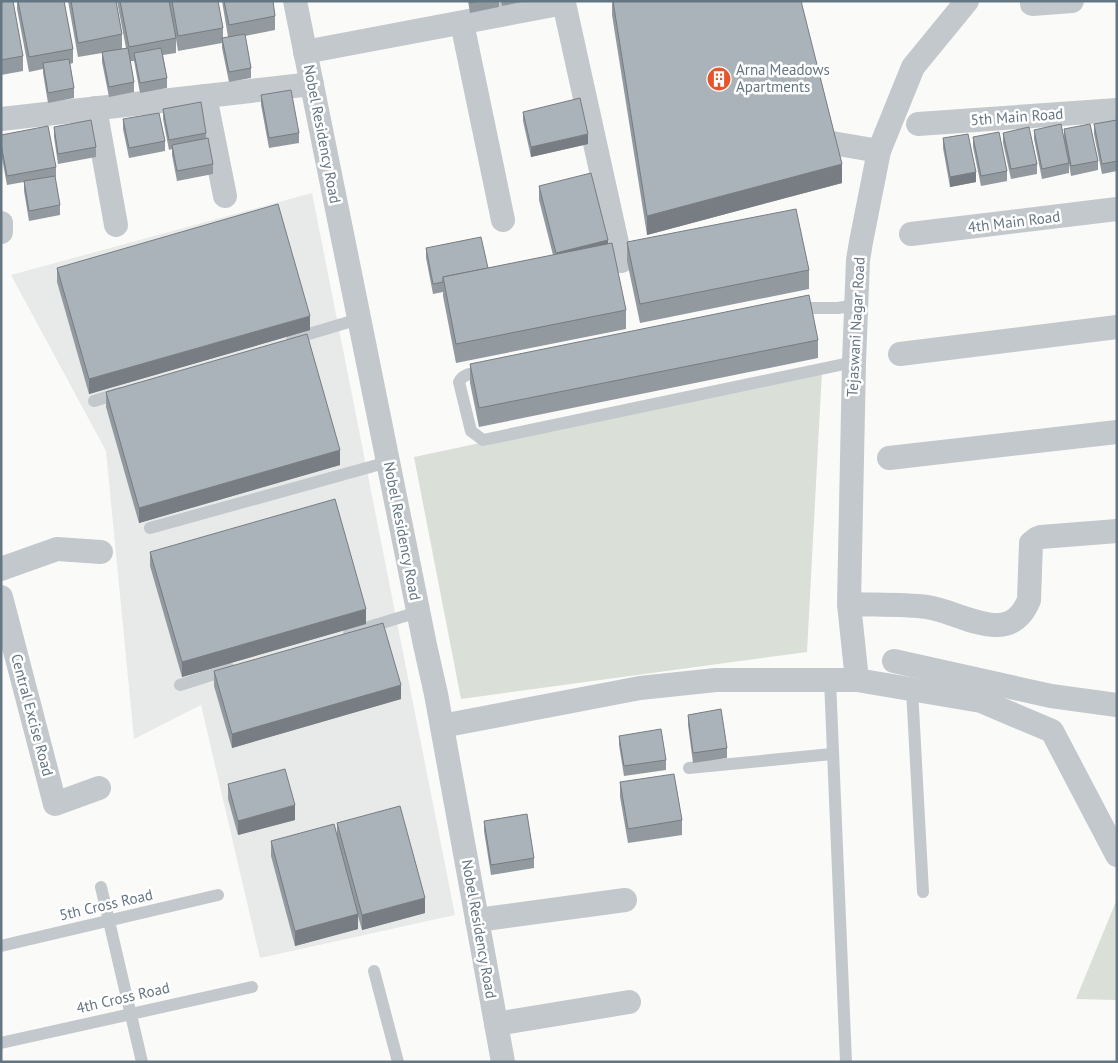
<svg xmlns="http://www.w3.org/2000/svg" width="1118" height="1063" font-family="'PT Sans',sans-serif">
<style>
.built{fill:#e8e9e9}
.green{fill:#dadfd7}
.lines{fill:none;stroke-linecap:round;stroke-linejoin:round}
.service{stroke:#c3c8cc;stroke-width:12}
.minor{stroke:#c3c8cc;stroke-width:24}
.wall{fill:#929a9f}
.shaded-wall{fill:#777d82}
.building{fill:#aab3b9;stroke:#777d82}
.labels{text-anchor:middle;stroke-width:5;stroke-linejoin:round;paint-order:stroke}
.poi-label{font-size:15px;fill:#657683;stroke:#fff;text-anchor:start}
.street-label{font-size:15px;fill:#657683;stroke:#fff}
</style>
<rect width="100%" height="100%" fill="#fafaf8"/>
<!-- built -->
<polygon class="built" points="312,193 455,915 260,958 201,705 134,739 106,451 11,275"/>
<!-- green -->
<g class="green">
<polygon points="822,371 807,652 461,699 414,457"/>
<polygon points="1117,899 1117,1000 1076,999"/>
</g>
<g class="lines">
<!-- service -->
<g class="service">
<polyline points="796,308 838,308 856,305"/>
<polyline points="292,339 359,319"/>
<path d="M487,371C478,373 463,372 459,382L471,431L483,440L854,362"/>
<polyline points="94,401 120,393"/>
<polyline points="150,528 388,462"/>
<polyline points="349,633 418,612"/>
<polyline points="830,680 846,1062"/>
<polyline points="180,685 230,669"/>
<polyline points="912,689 923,892"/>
<polyline points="689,768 832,754"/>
<polyline points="101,887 142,1062"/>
<polyline points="1,946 218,895"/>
<polyline points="374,971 398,1062"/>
<polyline points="1,1043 252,987"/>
</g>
<!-- minor -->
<g class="minor">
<polyline points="295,1 425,645 436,694 503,1062"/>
<polyline points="1032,4 1072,1"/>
<polyline points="462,23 503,220"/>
<polyline points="305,52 564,3 621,261"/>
<polyline points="205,96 225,196"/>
<polyline points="95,108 116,225"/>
<polyline points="1,119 312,84"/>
<polyline points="918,124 1117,110"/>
<polyline points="832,143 879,151"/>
<polyline points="1,223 1,232"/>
<polyline points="911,234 1117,209"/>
<polyline points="900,354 1117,327"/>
<polyline points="889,458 1117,432"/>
<polyline points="1,569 57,549 101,552"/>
<polyline points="1,597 55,804 99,788"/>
<path d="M849,604C875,605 902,604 927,607C962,612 1009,649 1029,600L1031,543L1036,539L1041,537L1117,531"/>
<polyline points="894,661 1051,696 1117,705"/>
<polyline points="857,680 849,604 854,362 858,260 861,242 879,151 913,67 967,1"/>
<polyline points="442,726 640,688 716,680 857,680 981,701 1052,731 1117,855"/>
<polyline points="477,920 625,900"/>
<polyline points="496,1024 629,1002"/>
</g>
</g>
<!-- wall -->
<g class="wall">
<polygon points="1,1 23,56 23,71 1,75"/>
<polygon points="17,1 64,1 73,49 73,63 70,64 74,88 74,98 48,103 43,73 43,69 29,72 17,9"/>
<polygon points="68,1 116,1 122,34 122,49 126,48 117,1 218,1 223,28 223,38 228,37 222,1 273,1 275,16 275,30 245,36 251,68 251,78 229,82 222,48 222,43 178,51 176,39 176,53 163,55 167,78 167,88 140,93 134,61 130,61 134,82 134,92 109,97 102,62 102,53 78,57"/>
<polygon points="468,1 499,1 499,7 470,13"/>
<polygon points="501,1 527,1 502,6"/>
<polygon points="612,1 801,1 842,183 647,235 612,15"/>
<polygon points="261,95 299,133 299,143 269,148 261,105"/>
<polygon points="163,109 206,133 206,138 213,164 213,174 177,181 172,155 172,149 169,150 163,119"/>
<polygon points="523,112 588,144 531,157 523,121"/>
<polygon points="123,119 165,141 165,151 129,158 123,129"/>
<polygon points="1117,120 1117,171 1102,174 1094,134 1094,124"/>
<polygon points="54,127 96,147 96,157 58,164 54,137"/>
<polygon points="1064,129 1098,161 1098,170 1071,176 1069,164 1069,173 1042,179 1034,139 1034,130 1064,139"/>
<polygon points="1003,133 1037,164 1037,174 1011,179 1003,143"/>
<polygon points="1,135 56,167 56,176 55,177 60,205 60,215 29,221 24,191 24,182 7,185 1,153"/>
<polygon points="973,137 1007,171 1007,181 981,186 973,147"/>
<polygon points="943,138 976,182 950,187 943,148"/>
<polygon points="539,186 608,244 626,310 626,329 456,363 443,296 443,292 433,294 426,258 426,248 488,268 553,255 539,200"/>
<polygon points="627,242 809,270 809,289 640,323 627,261"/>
<polygon points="57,268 310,330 89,394 57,282"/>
<polygon points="818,340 818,358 479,427 470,383 470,364"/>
<polygon points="106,392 340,465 139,523 106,407"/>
<polygon points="150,552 366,624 182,677 150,566"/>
<polygon points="214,671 401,699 232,748 214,686"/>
<polygon points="688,715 727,748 727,758 693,763 688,725"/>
<polygon points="619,736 666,760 666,770 624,776 619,745"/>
<polygon points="620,782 682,820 682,835 628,843 620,797"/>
<polygon points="228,784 295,820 238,835 228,799"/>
<polygon points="484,821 534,858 534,868 491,875 484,831"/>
<polygon points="337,823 425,913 362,930 358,916 358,929 295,946 271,856 271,841 337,837"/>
</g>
<!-- shaded-wall -->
<g class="shaded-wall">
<polygon points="588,134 588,144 531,157 531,147"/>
<polygon points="842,164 842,183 647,235 647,216"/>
<polygon points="976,172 976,182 950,187 950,177"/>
<polygon points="608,240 608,255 556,268 556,253"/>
<polygon points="310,316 310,330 89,394 89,379"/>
<polygon points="340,450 340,465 139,523 139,508"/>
<polygon points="366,609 366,624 182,677 182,662"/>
<polygon points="401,685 401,699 232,748 232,734"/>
<polygon points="295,805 295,820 238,835 238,821"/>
<polygon points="425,898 425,913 362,930 362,915"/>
<polygon points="358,914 358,929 295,946 295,931"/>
</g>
<!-- building -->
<g class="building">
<polygon points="1,1 13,1 23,56 1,60"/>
<polygon points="18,1 64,1 73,49 29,57"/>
<polygon points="71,1 116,1 122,34 78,43"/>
<polygon points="120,1 169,1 176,38 129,47"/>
<polygon points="172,1 218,1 223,28 178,36"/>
<polygon points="224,1 273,1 275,16 229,25"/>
<polygon points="469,1 479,1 470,3"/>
<polygon points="613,1 801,1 842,164 647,216"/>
<polygon points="245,34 251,68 229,72 222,38"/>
<polygon points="128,48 134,82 109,87 102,52"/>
<polygon points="161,48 167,78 140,83 134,53"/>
<polygon points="69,59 74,88 48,93 43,63"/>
<polygon points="291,90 299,133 269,138 261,95"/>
<polygon points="580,98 588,134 531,147 523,112"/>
<polygon points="201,102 206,133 169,140 163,109"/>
<polygon points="159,113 165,141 129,148 123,119"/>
<polygon points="91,120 96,147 58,154 54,127"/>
<polygon points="1117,120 1117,161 1102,164 1094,124"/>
<polygon points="1061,124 1069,163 1042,169 1034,130"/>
<polygon points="1090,124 1098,161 1071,166 1064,129"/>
<polygon points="48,126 56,167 7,176 1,144 1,135"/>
<polygon points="1029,127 1037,164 1011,169 1003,133"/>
<polygon points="999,132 1007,171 981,176 973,137"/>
<polygon points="968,134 976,172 950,177 943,138"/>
<polygon points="208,138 213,164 177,171 172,145"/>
<polygon points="591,173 608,240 556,253 539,186"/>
<polygon points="55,176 60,205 29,211 24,181"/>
<polygon points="278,204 310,316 89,379 57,268"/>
<polygon points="796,209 809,270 640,304 627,242"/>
<polygon points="481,237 488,268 443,277 443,282 433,284 426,248"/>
<polygon points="612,243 626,310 456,344 443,277"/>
<polygon points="809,295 818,340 479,408 470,364"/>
<polygon points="307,334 340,450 139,508 106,392"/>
<polygon points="335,499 366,609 182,662 150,552"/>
<polygon points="383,623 401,685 232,734 214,671"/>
<polygon points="721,709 727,748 693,753 688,715"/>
<polygon points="661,729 666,760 624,766 619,736"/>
<polygon points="285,769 295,805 238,821 228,784"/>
<polygon points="674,774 682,820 628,829 620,782"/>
<polygon points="400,806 425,898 362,915 337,823"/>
<polygon points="527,814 534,858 491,865 484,821"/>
<polygon points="334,824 358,914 295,931 271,841"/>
</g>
<!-- icons -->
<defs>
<symbol id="building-disc" viewBox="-11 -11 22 22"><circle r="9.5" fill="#e4572e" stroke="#fff"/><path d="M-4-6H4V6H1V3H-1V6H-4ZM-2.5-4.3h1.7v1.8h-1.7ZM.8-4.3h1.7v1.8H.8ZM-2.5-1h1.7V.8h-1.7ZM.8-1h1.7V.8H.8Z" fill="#fff"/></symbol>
</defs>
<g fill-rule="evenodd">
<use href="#building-disc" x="705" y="65" width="28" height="28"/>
</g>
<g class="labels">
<!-- poi labels -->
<g class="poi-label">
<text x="736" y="75">Arna Meadows<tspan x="736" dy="17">Apartments</tspan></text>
</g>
<!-- street labels -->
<g class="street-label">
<text transform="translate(1017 117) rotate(-4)" y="5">5th Main Road</text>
<text transform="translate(322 134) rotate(79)" y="5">Nobel Residency Road</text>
<text transform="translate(1014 222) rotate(-7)" y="5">4th Main Road</text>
<text transform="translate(856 327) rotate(-87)" y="5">Tejaswani Nagar Road</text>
<text transform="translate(402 531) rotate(79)" y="5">Nobel Residency Road</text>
<text transform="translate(32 715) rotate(75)" y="5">Central Excise Road</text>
<text transform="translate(106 905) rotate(-13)" y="5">5th Cross Road</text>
<text transform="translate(479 929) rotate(80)" y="5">Nobel Residency Road</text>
<text transform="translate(123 998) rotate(-13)" y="5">4th Cross Road</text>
</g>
</g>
<!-- border -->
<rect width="1118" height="1063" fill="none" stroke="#657683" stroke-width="5"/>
</svg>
